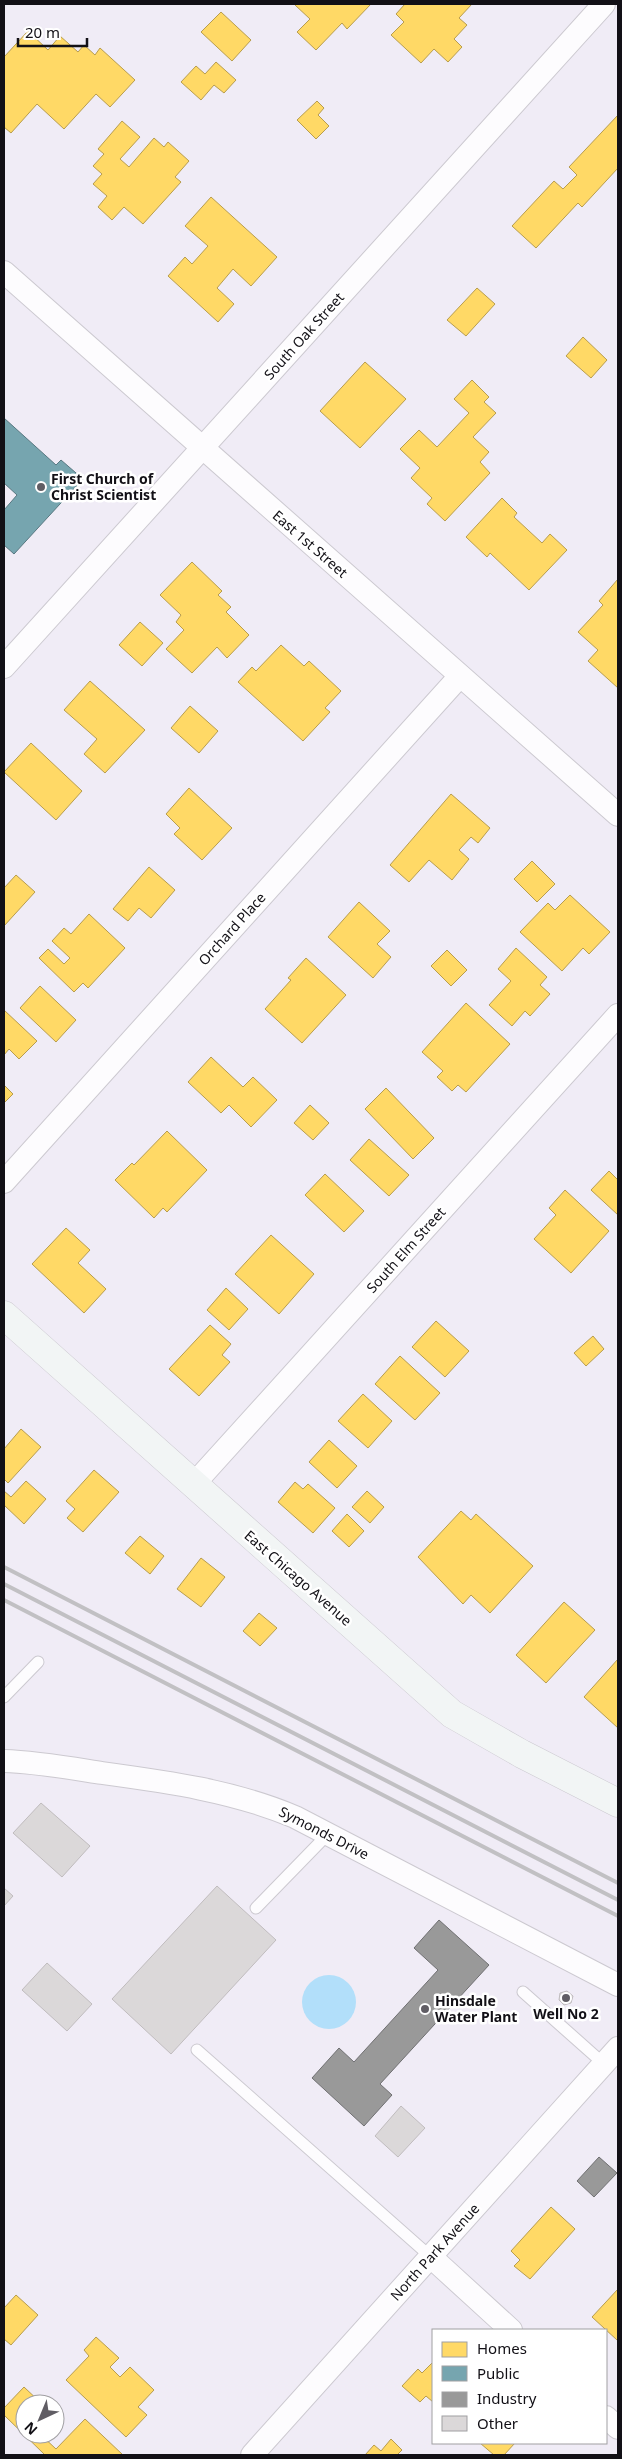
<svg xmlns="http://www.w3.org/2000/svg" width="622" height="2459" font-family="'Noto Sans',sans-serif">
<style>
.water{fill:#b2dffa}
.homes{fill:#ffd966;stroke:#b89d4e}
.public{fill:#76a5af;stroke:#587881}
.industry{fill:#999;stroke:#707072}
.building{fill:#dbd8d9;stroke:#c0bcbe}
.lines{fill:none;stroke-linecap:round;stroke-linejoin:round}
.lane-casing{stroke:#ccc9d0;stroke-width:13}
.street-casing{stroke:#ccc9d0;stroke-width:24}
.secondary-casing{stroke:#ccc9d0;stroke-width:29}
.lane{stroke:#fdfcfe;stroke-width:11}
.street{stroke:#fdfcfe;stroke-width:22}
.secondary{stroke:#f2f5f5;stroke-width:28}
.rail{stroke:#c1c0c3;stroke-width:4}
.poi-dot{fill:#605d64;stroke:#fff;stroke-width:2}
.labels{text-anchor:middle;stroke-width:5;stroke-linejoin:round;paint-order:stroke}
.street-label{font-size:14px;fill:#121016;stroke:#fff}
.poi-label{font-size:14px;font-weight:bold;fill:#121016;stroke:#fff;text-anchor:start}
</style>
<rect width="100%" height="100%" fill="#f0ecf6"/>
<!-- water -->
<circle class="water" cx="329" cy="2002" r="27"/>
<!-- homes -->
<g class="homes">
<polygon points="296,4 371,4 347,29 342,23 316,50 297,32 310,19 295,5"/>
<polygon points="405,4 472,4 459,18 467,25 454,39 462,47 448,62 434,49 421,63 391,35 404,22 396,14"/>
<polygon points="221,12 251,40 232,61 201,32"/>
<polygon points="28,31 48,50 60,36 78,52 84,45 95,55 100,48 135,80 110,107 96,94 64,129 37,104 11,133 4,127 4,57"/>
<polygon points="216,62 236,80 224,93 214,85 201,100 181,82 196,66 205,74"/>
<polygon points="317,101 324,108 318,115 329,126 316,139 297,120"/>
<polygon points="618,115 618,168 582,207 578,203 536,248 512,226 554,181 563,189 577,175 569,167"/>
<polygon points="122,121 140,137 120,159 129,167 154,138 164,147 168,142 189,161 175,177 181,182 143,224 124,207 112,220 98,207 107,196 93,184 102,174 93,166 104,154 98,149"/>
<polygon points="211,197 277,257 251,286 233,269 217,288 234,304 218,322 168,276 185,257 192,264 208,246 185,226"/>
<polygon points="477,288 495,304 466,336 447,320"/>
<polygon points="583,337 607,360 591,378 566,356"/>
<polygon points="365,362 406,399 360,448 320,411"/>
<polygon points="472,380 489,397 484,402 496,413 473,437 489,452 480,462 490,473 445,521 427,504 432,498 411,478 420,468 400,449 419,430 437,447 469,413 454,399"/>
<polygon points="502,498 517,513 514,517 542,543 550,534 567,550 529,590 490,553 487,557 466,537"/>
<polygon points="192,562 222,591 218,595 231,607 226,612 249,635 227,658 217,647 192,673 166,649 184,630 176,622 181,615 160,595"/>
<polygon points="618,579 618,688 588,661 598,650 578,632 603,605 599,601"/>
<polygon points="140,622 163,643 142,666 119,645"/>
<polygon points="281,645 304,666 309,661 341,691 325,708 330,712 303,741 238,682 252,667 256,671"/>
<polygon points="90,681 145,730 105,773 84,754 97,739 64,710"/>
<polygon points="190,706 218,731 199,753 171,728"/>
<polygon points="31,743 82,791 56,820 4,772"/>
<polygon points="189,788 232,828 202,860 174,834 180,828 166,814"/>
<polygon points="451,794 490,828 478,843 471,837 459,850 469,859 452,880 429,860 409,882 390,865"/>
<polygon points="532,861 555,884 537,902 514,879"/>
<polygon points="149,867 175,890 151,918 139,908 128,921 113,909"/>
<polygon points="16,875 35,892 4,926 4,888"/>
<polygon points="570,895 610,932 589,954 583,948 562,971 520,932 548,903 555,910"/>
<polygon points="359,902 390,931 377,944 391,957 373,978 328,937"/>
<polygon points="89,914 125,948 88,988 83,983 74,992 39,958 48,949 64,964 70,958 52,941 64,928 71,934"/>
<polygon points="516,948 547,977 540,985 550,994 530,1016 525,1011 512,1026 489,1005 511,981 498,969"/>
<polygon points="447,950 467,970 451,986 431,966"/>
<polygon points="306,958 346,995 302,1043 265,1009 291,980 288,978"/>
<polygon points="40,986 76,1020 56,1042 20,1008"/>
<polygon points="466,1003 510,1044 466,1092 458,1085 452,1091 437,1077 443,1071 422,1052"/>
<polygon points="4,1010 37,1041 19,1059 9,1049 4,1055"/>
<polygon points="211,1057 243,1087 253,1077 277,1100 251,1127 229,1105 221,1113 188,1082"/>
<polygon points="4,1085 13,1094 4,1103"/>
<polygon points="386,1088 434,1138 413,1159 365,1109"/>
<polygon points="310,1105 329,1123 313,1140 294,1123"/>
<polygon points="167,1131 207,1170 167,1212 163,1208 154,1218 115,1180 132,1163 134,1165"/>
<polygon points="369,1139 409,1175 389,1196 350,1160"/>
<polygon points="609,1171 618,1180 618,1215 591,1190"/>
<polygon points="325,1174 364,1211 344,1232 305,1195"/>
<polygon points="565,1190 609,1231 571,1273 534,1239 556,1215 549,1208"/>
<polygon points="66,1228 90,1250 78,1263 106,1289 84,1313 32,1264"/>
<polygon points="271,1235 314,1274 279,1314 235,1274"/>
<polygon points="226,1288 248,1309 229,1330 207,1310"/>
<polygon points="436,1321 469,1351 445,1377 412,1347"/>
<polygon points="210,1325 231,1344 222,1355 230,1362 199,1396 169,1369"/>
<polygon points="593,1336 604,1349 586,1366 574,1353"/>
<polygon points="400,1356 440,1393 415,1420 375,1384"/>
<polygon points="363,1394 392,1421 368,1448 338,1421"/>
<polygon points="21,1429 41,1447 8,1483 4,1479 4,1449"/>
<polygon points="329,1440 357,1466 337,1488 309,1462"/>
<polygon points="94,1470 119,1492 83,1532 67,1518 75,1509 66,1501"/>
<polygon points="26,1481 46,1499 24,1524 4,1505 4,1491 11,1497"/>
<polygon points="295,1482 303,1489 308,1484 335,1508 313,1533 278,1502"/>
<polygon points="367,1491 384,1507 370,1523 352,1507"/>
<polygon points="461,1511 471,1520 476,1514 533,1566 490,1613 471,1595 463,1604 418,1557"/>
<polygon points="347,1514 364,1531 349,1547 332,1531"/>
<polygon points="140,1536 164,1556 150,1574 125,1553"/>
<polygon points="201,1558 225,1577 201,1607 177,1589"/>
<polygon points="564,1602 595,1630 546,1683 516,1655"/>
<polygon points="259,1613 277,1628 260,1646 243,1631"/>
<polygon points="618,1659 618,1728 584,1697"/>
<polygon points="551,2207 575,2229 530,2279 514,2266 520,2260 511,2251"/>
<polygon points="618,2289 618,2339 617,2340 592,2317"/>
<polygon points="16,2295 38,2315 11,2345 4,2339 4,2308"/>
<polygon points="96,2337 119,2358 110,2367 120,2377 130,2367 154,2390 138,2407 147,2415 126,2437 66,2380 89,2356 84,2350"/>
<polygon points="433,2362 433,2402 426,2396 420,2402 402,2386 418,2369 422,2373"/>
<polygon points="24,2387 42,2404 25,2404 25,2434 40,2434 56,2449 85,2419 123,2455 45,2455 4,2415 4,2408"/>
<polygon points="391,2439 402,2450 397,2455 365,2455 374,2445 381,2451"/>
<polygon points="480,2443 515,2443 504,2455 494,2455"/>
</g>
<!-- public -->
<polygon class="public" points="4,418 56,465 61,460 83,479 14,554 4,545 4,510 17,495 4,483"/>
<!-- industry -->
<g class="industry">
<polygon points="439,1920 489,1965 380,2084 392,2095 364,2126 312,2078 339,2048 354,2062 438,1970 414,1948"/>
<polygon points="599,2157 617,2173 594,2197 577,2181"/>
</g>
<!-- building -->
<g class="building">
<polygon points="41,1803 90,1846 62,1877 13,1833"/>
<polygon points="217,1886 276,1940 171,2054 112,1999"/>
<polygon points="4,1888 13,1896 4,1906"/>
<polygon points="47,1963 92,2004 67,2031 22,1990"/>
<polygon points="567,1991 573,1996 571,2003 564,2005 559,2000 560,1993"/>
<polygon points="401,2106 425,2128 398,2157 375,2136"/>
</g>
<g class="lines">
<defs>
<g id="lane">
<polyline points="4,1697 38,1662"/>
<polyline points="256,1908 328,1834"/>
<polyline points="523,1992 604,2064"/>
<polyline points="197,2050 431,2257"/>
</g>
<g id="street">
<polyline points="4,272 618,815"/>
<polyline points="4,667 604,4"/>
<polyline points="4,1182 460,676"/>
<polyline points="193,1485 618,1015"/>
<path d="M4,1761C37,1762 70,1768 102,1773C168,1782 234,1791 295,1817L618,1985"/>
<polyline points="431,2257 511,2330"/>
<polyline points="606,2417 618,2428"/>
<polyline points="252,2455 618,2048"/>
</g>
<polyline id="secondary" points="4,1315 452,1714 522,1754 618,1803"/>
</defs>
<!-- lane casing -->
<use href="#lane" class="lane-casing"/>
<!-- street casing -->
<use href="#street" class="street-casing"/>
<!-- secondary casing -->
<use href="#secondary" class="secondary-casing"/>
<!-- lane -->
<use href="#lane" class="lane"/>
<!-- street -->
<use href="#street" class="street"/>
<!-- secondary -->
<use href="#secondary" class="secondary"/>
<!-- rail -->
<g class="rail">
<polyline points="4,1567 618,1883"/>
<polyline points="4,1584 618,1900"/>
<polyline points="4,1600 618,1916"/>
</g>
</g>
<!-- markers -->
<g class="poi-dot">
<circle cx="41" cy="487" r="5"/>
<circle cx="566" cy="1998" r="5"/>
<circle cx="425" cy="2009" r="5"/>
</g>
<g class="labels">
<!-- street labels -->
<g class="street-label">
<text transform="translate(304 336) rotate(-48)" y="5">South Oak Street</text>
<text transform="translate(310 544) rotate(41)" y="5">East 1st Street</text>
<text transform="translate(232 929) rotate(-48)" y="5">Orchard Place</text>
<text transform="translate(406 1250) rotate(-48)" y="5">South Elm Street</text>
<text transform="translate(298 1578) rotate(41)" y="5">East Chicago Avenue</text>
<text transform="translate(324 1833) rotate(27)" y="5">Symonds Drive</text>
<text transform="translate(435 2252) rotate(-48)" y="5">North Park Avenue</text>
</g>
<!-- poi labels -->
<g class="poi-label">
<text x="51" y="484">First Church of<tspan x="51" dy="16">Christ Scientist</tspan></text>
<text x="435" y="2006">Hinsdale<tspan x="435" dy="16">Water Plant</tspan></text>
<text x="566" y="2019" text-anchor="middle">Well No 2</text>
</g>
</g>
<!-- border -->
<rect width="622" height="2459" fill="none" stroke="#121016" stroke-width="10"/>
<!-- legend -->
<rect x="432" y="2329" width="175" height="115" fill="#ffffff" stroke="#a09fa2"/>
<rect x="442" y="2342" width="25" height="15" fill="#ffd966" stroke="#a09fa2"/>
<text x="477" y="2354" font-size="15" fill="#121016">Homes</text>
<rect x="442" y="2366" width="25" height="15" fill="#76a5af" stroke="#a09fa2"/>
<text x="477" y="2379" font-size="15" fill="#121016">Public</text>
<rect x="442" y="2392" width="25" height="15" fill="#999999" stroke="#a09fa2"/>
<text x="477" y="2404" font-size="15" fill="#121016">Industry</text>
<rect x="442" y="2416" width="25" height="15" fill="#dbd8d9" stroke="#a09fa2"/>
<text x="477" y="2429" font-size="15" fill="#121016">Other</text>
<!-- north arrow -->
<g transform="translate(40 2419) rotate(224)"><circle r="24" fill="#ffffff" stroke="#a09fa2"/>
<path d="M0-4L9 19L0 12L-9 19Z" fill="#605d64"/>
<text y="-8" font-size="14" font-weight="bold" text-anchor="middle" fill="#121016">N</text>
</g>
<!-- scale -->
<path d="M18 38v8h69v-8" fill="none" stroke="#121016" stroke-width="2.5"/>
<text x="25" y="38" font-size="15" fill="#121016" stroke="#ffffff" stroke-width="4" paint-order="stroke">20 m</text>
</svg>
